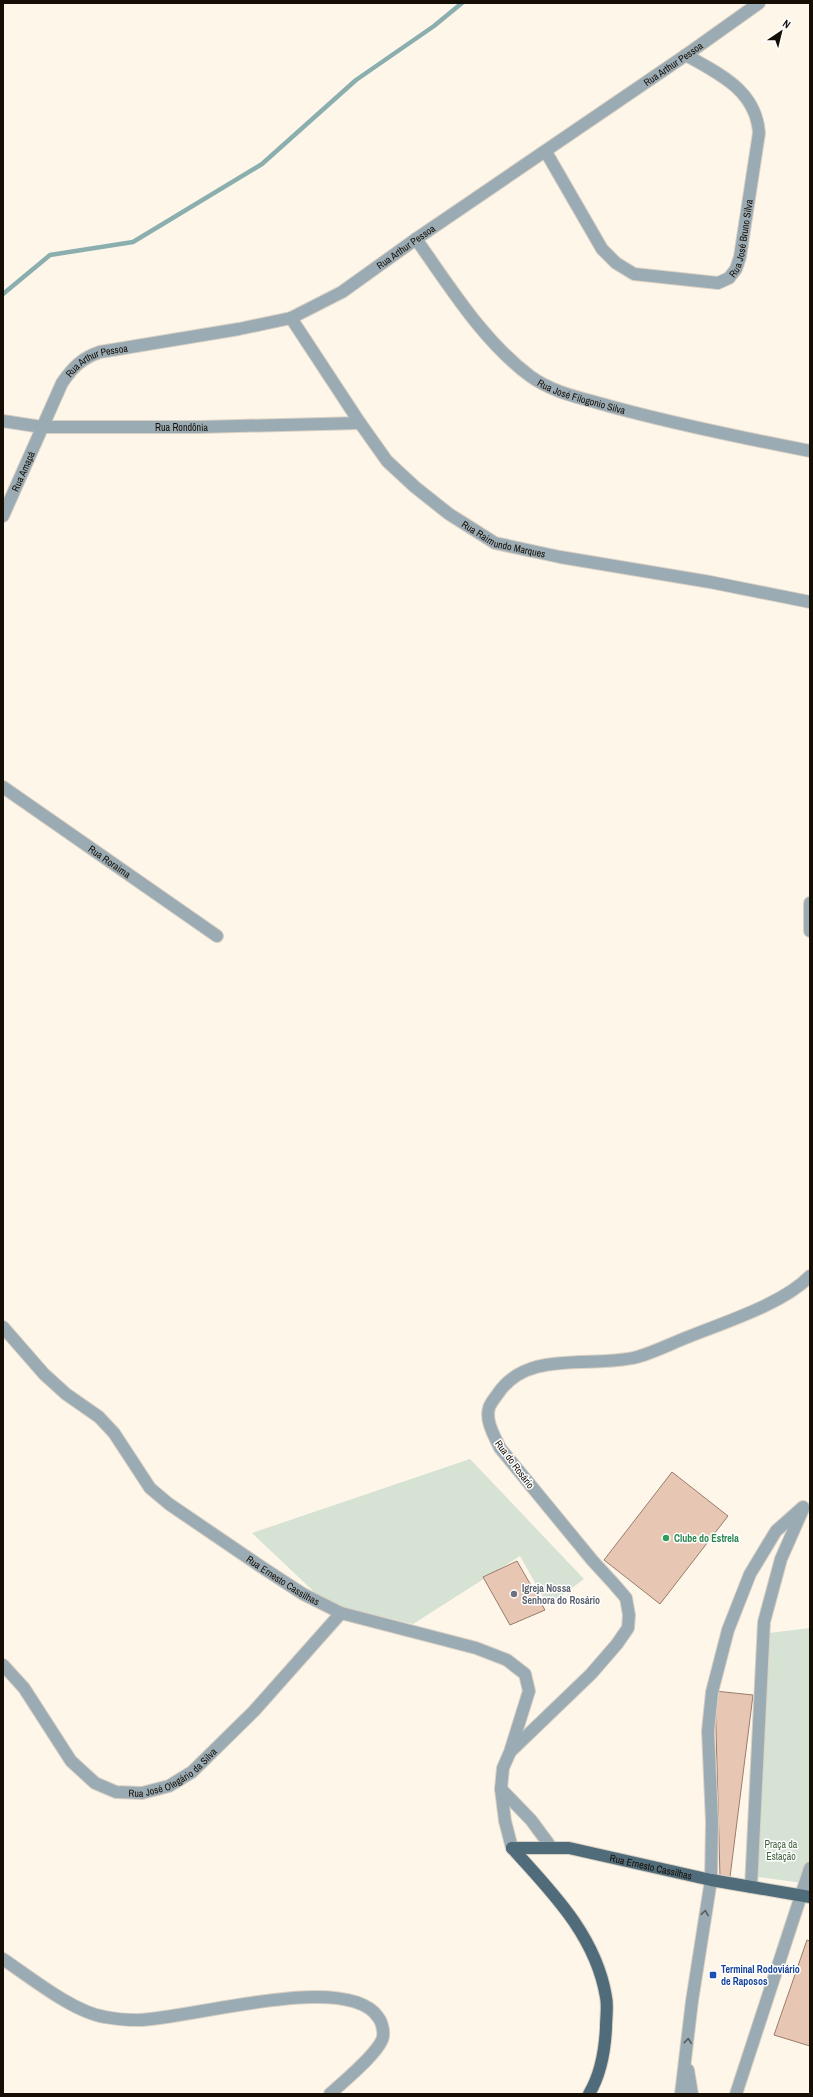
<svg xmlns="http://www.w3.org/2000/svg" width="813" height="2097" font-family="'Archivo Narrow',sans-serif">
<style>
.green{fill:#d5e2d4}
.lines{fill:none;stroke-linecap:round;stroke-linejoin:round}
.stream{stroke:#8aafae;stroke-width:4.5}
.building{fill:#e8c6b4;stroke:#9a7c6b}
.minor-casing{stroke:#dad1c5;stroke-width:14}
.major-casing{stroke:#dad1c5;stroke-width:14}
.minor{stroke:#9babb3;stroke-width:12}
.major{stroke:#506b79;stroke-width:12}
.oneway{stroke:#585c5c}
.leisure-dot{fill:#2e9e5b;stroke:#fff;stroke-width:1.5}
.worship-dot{fill:#6b7280;stroke:#fff;stroke-width:1.5}
.transit-dot{fill:#1a4fb4;stroke:#fff;stroke-width:1.5}
.labels{text-anchor:middle;stroke-width:3;stroke-linejoin:round;paint-order:stroke}
.street-label{font-size:10px;fill:#150e05;stroke:#fff}
.leisure-label{font-size:10px;font-weight:bold;fill:#27864d;stroke:#fff;text-anchor:start}
.worship-label{font-size:10px;font-weight:bold;fill:#5b616d;stroke:#fff;text-anchor:start}
.park-label{font-size:10px;fill:#3f613c;stroke:#fff}
.transit-label{font-size:10px;font-weight:bold;fill:#164399;stroke:#fff;text-anchor:start}
</style>
<rect width="100%" height="100%" fill="#fff6ea"/>
<!-- green -->
<g class="green">
<polygon points="470,1459 584,1579 548,1606 520,1556 413,1624 327,1604 252,1533"/>
<polygon points="810,1628 810,1856 803,1883 751,1876 769,1633"/>
</g>
<g class="lines">
<!-- stream -->
<polyline class="stream" points="3,294 50,255 133,242 262,164 356,80 434,26 462,3"/>
</g>
<!-- building -->
<g class="building">
<polygon points="672,1472 728,1516 660,1604 604,1560"/>
<polygon points="517,1561 545,1610 510,1625 483,1577"/>
<polygon points="715,1691 753,1695 730,1877 720,1877"/>
<polygon points="807,1940 810,1941 810,2046 774,2035"/>
</g>
<g class="lines">
<defs>
<g id="minor">
<path id="s1" d="M546,152L602,249L616,263L634,274L718,283L729,278L736,269L740,257L759,133C756,90 719,74 686,55"/>
<path id="s2" d="M416,239C450,287 483,341 530,376C553,393 582,398 609,406C675,424 743,438 810,451"/>
<path id="s3" d="M291,318L360,423L387,461L415,487L449,514L495,543L560,557L710,582L810,602"/>
<path id="s4" d="M3,421L42,427H199L360,423"/>
<path id="s5" d="M3,516L62,383C73,367 82,358 100,352L239,329L291,318L342,292L416,239L686,55L759,3"/>
<path id="s6" d="M3,787L217,936"/>
<polyline points="810,903 810,931"/>
<path id="s7" d="M3,1327L44,1374L66,1394L99,1417L114,1433L150,1488L169,1504L263,1568L303,1594L341,1613L476,1648L507,1660L525,1674L529,1691L510,1752L503,1768L501,1789L505,1821L512,1848"/>
<path id="s8" d="M3,1665L24,1688L71,1761L95,1783L116,1792L142,1793L169,1786L192,1772L254,1711L341,1613"/>
<path d="M511,1751L591,1674L617,1644L628,1628L629,1615L626,1598L614,1584L592,1560L500,1448C495,1437 485,1421 489,1408C490,1404 494,1399 497,1395C527,1348 592,1369 637,1357C655,1352 672,1343 688,1337C725,1322 783,1304 810,1276"/>
<polyline points="501,1789 531,1820 551,1847"/>
<polyline points="751,1887 764,1622 781,1559 803,1509"/>
<path d="M3,1959C30,1977 73,2012 105,2017C115,2019 127,2020 138,2020C190,2019 346,1971 378,2017C382,2022 385,2033 382,2040C375,2056 344,2081 330,2094"/>
<polyline points="688,2070 692,2094"/>
<polyline points="681,2094 692,2001 711,1880 712,1822 708,1731 712,1692 728,1630 750,1574 776,1531 803,1507"/>
<polyline points="736,2094 810,1868"/>
</g>
<g id="major">
<path id="s9" d="M512,1848H569L711,1880L810,1897"/>
<path d="M512,1848C552,1892 596,1936 606,1997C608,2006 606,2018 606,2027C605,2050 601,2074 589,2094"/>
</g>
</defs>
<!-- minor casing -->
<use href="#minor" class="minor-casing"/>
<!-- major casing -->
<use href="#major" class="major-casing"/>
<!-- minor -->
<use href="#minor" class="minor"/>
<!-- major -->
<use href="#major" class="major"/>
</g>
<!-- one-way arrows -->
<defs><path id="oneway-chevron" d="M-2-3.5L2.5 0L-2 3.5" fill="none" stroke-width="1.6" stroke-linecap="round" stroke-linejoin="round"/></defs>
<g class="oneway">
<use href="#oneway-chevron" transform="translate(705 1913) rotate(-81)"/>
<use href="#oneway-chevron" transform="translate(688 2041) rotate(-84)"/>
</g>
<!-- markers -->
<circle class="leisure-dot" cx="666" cy="1538" r="4"/>
<circle class="worship-dot" cx="514" cy="1594" r="4"/>
<rect class="transit-dot" x="709" y="1971" width="8" height="8" rx="2"/>
<g class="labels">
<!-- street labels -->
<g class="street-label">
<text dy="4" stroke="none"><textPath href="#s5" startOffset="849">Rua Arthur Pessoa</textPath></text>
<text dy="4" stroke="none"><textPath href="#s1" startOffset="292">Rua José Bruno Silva</textPath></text>
<text dy="4" stroke="none"><textPath href="#s5" startOffset="525">Rua Arthur Pessoa</textPath></text>
<text dy="4" stroke="none"><textPath href="#s5" startOffset="189">Rua Arthur Pessoa</textPath></text>
<text dy="4" stroke="none"><textPath href="#s2" startOffset="235">Rua José Filogonio Silva</textPath></text>
<text dy="4" stroke="none"><textPath href="#s4" startOffset="179">Rua Rondônia</textPath></text>
<text dy="4" stroke="none"><textPath href="#s5" startOffset="49">Rua Amapá</textPath></text>
<text dy="4" stroke="none"><textPath href="#s3" startOffset="315">Rua Raimundo Marques</textPath></text>
<text dy="4" stroke="none"><textPath href="#s6" startOffset="130">Rua Roraima</textPath></text>
<text transform="translate(515 1464) rotate(53)" y="4">Rua do Rosário</text>
<text dy="4" stroke="none"><textPath href="#s7" startOffset="382">Rua Ernesto Cassilhas</textPath></text>
<text dy="4" stroke="none"><textPath href="#s8" startOffset="236">Rua José Olegário da Silva</textPath></text>
<text dy="4" stroke="none"><textPath href="#s9" startOffset="141">Rua Ernesto Cassilhas</textPath></text>
</g>
<!-- leisure labels -->
<g class="leisure-label">
<text x="674" y="1542">Clube do Estrela</text>
</g>
<!-- worship labels -->
<g class="worship-label">
<text x="522" y="1592">Igreja Nossa<tspan x="522" dy="12">Senhora do Rosário</tspan></text>
</g>
<!-- park labels -->
<g class="park-label">
<text x="781" y="1848">Praça da<tspan x="781" dy="12">Estação</tspan></text>
</g>
<!-- transit labels -->
<g class="transit-label">
<text x="721" y="1973">Terminal Rodoviário<tspan x="721" dy="12">de Raposos</tspan></text>
</g>
</g>
<!-- border -->
<rect width="813" height="2097" fill="none" stroke="#150e05" stroke-width="8"/>
<!-- north arrow -->
<g transform="translate(781 32) rotate(35)" stroke="#ffffff" stroke-width="3" paint-order="stroke">
<path d="M0-3L7 15L0 10L-7 15Z" fill="#150e05"/>
<text y="-6" font-size="11" font-weight="bold" text-anchor="middle" fill="#150e05">N</text>
</g>
</svg>
